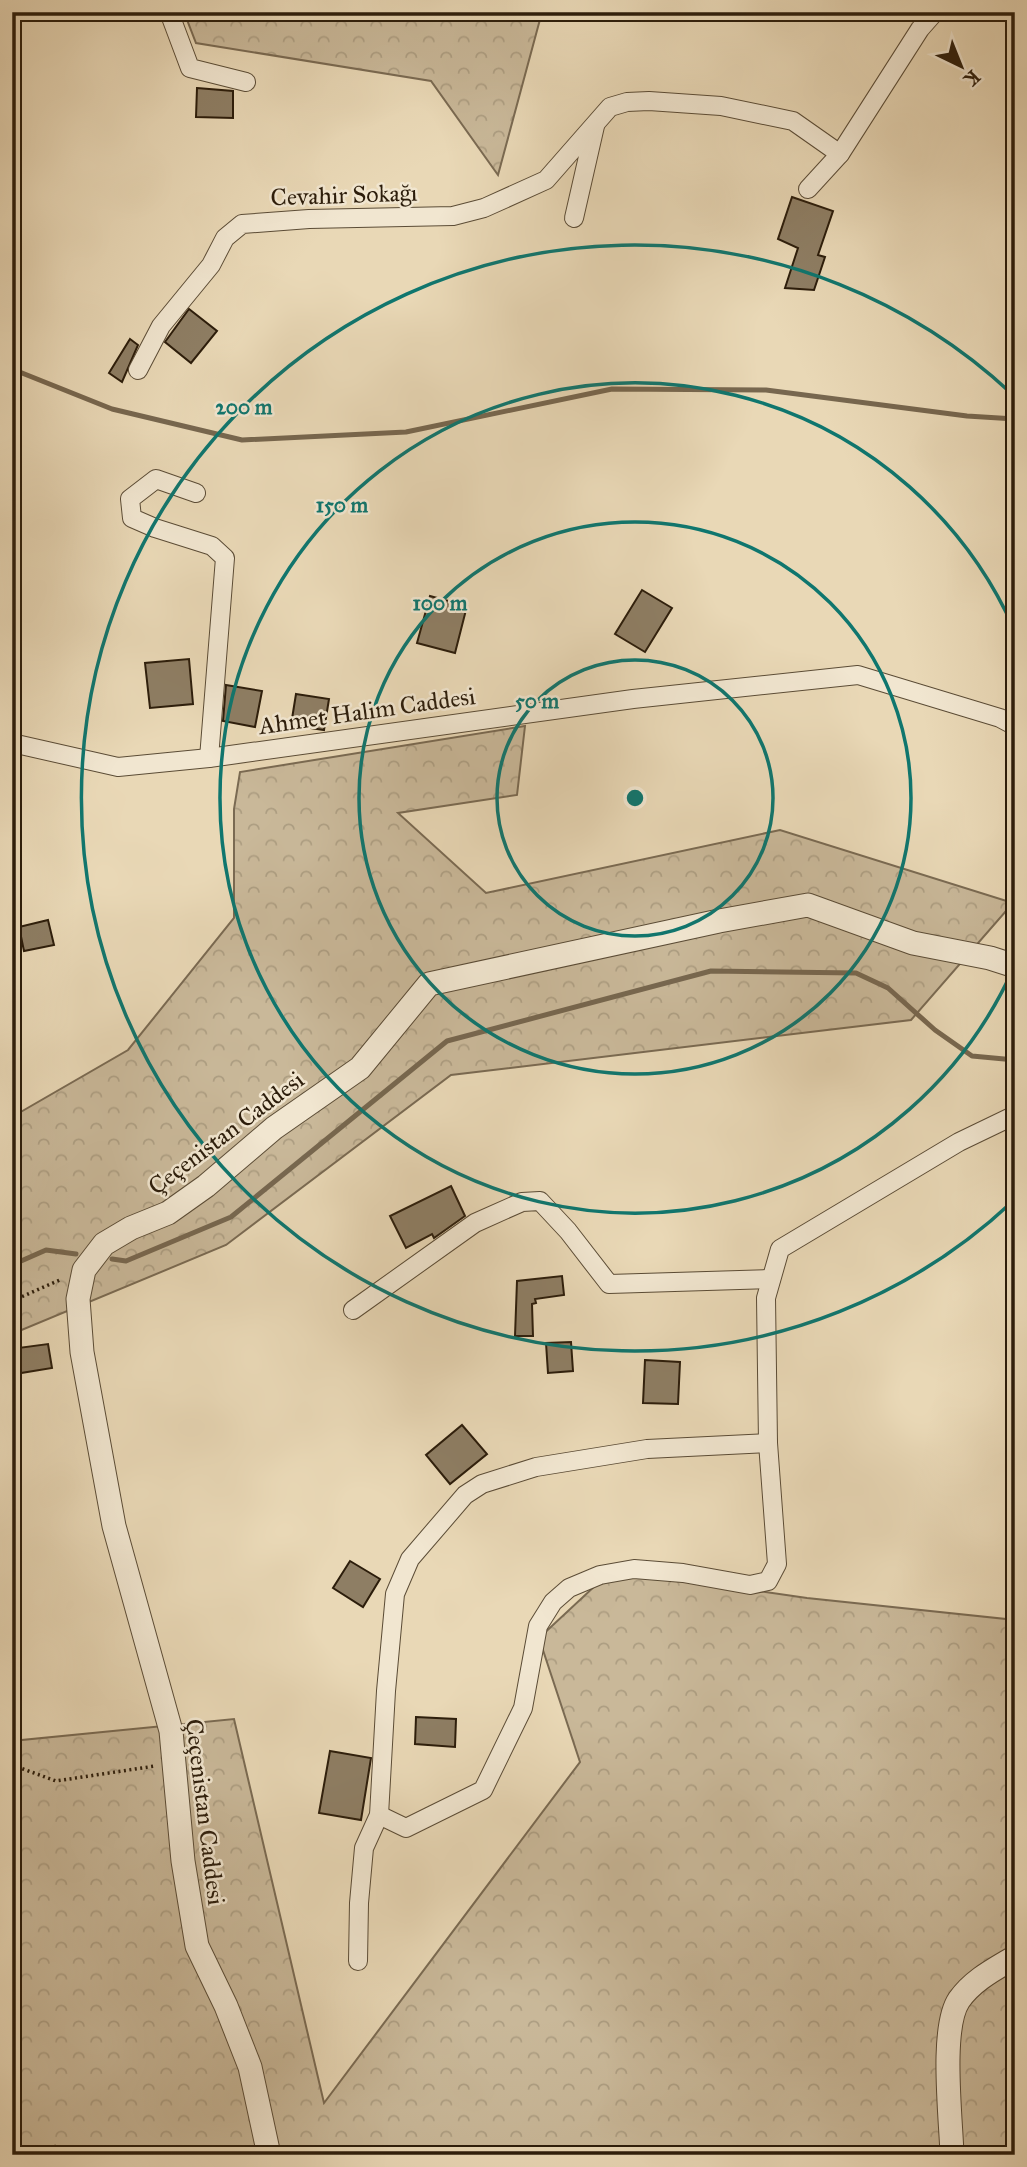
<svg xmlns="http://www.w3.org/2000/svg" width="1027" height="2167" font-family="'IM FELL Great Primer',serif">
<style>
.forest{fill:url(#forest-crowns);stroke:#7a6a52;stroke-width:2}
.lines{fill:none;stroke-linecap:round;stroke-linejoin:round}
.stream{stroke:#77674f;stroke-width:5}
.building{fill:#8e7e64;stroke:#2c1d0b;stroke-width:2}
.minor-casing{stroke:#5b4c36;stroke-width:20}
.tertiary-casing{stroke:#5b4c36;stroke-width:25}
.path{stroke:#2c1d0b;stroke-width:3.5;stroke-dasharray:2 3.5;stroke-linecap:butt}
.minor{stroke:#f1e6d0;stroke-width:18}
.tertiary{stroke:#f1e6d0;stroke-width:23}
.ring{fill:none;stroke:#0f766e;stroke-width:3.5}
.labels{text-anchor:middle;stroke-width:5;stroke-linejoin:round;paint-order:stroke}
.street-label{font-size:24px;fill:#2c1d0b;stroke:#f1e6d0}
.centre{fill:#0f766e;stroke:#f1e6d0;stroke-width:3.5}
.ring-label{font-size:21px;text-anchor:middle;font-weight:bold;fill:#0f766e;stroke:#f1e6d0;stroke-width:5;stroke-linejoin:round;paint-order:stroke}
</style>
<defs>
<pattern id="forest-crowns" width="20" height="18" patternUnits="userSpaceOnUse" patternTransform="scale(1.75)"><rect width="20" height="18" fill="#c9b899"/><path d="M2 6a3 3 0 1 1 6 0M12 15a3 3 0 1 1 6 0" fill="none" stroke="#ad9e82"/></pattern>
</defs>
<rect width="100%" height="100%" fill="#e9d8b6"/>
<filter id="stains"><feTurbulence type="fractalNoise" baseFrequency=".00286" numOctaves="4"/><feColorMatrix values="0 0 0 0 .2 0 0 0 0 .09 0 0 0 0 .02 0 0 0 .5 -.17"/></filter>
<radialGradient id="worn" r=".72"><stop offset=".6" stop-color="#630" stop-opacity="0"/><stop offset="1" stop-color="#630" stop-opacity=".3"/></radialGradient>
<!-- forest -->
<g class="forest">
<polygon points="184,12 542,12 498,175 431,81 196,43"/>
<polygon points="525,726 517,795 398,813 486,893 780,830 1013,903 911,1020 451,1075 226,1245 12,1334 12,1117 128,1050 234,918 234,809 240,772"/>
<polygon points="612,1570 807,1598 1015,1620 1015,2155 12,2155 12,1741 234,1719 324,2103 580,1762 539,1638"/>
</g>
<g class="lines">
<!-- stream -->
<g class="stream">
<polyline points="12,369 112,409 242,440 406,432 612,389 766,390 967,416 1015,419"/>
<polyline points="112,1259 126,1261 231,1217 447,1041 711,971 856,973 888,988 935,1030 972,1056 1015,1060"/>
<polyline points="12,1265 46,1250 76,1254"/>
</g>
</g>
<!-- building -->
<g class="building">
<polygon points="197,88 233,91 233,118 196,117"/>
<polygon points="792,197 833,211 818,255 825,257 814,290 785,288 798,248 778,239"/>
<polygon points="189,309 217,331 191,363 165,342"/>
<polygon points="130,339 138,345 122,382 109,373"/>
<polygon points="642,590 672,608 645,652 615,634"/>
<polygon points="430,596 467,606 455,653 417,643"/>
<polygon points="189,659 193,704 150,708 145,663"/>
<polygon points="226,685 262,691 255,727 223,721"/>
<polygon points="296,694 329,699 324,730 291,725"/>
<polygon points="48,920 54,945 24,951 19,927"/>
<polygon points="451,1186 465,1216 434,1238 432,1234 406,1248 390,1216"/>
<polygon points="562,1276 564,1295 535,1299 536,1303 532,1304 533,1336 515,1336 517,1281"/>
<polygon points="571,1342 573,1371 548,1373 546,1343"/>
<polygon points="48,1344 52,1368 21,1373 18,1348"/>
<polygon points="645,1360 680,1362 678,1404 643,1403"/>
<polygon points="462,1425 487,1454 450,1484 426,1455"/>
<polygon points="350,1561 380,1579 363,1607 333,1588"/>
<polygon points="416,1717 456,1719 455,1747 415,1744"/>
<polygon points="330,1751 371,1758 361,1820 319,1813"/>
</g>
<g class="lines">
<defs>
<g id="minor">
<polyline points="169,12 190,68 246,82"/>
<polyline points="808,189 840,154"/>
<polyline points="574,218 595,126"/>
<polyline points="138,370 161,326 211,265 225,238 242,224 309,219 453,216 484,208 546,180 610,107 627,102 649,101 721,106 793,121 840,154 920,29 935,12"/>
<polyline points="196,493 156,479 130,499 132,518 155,528 212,546 225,558 209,758"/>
<polyline points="12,743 118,767 209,758 633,699 858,675 1000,718 1015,726"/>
<polyline points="353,1310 475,1223 522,1202 540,1201 568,1231 609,1284 771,1279"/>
<polyline points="379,1815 406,1828 483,1790 523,1708 538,1626 553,1602 569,1588 600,1575 634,1569 683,1573 750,1585 768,1581 777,1564 768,1443 766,1298 780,1249 959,1142 1015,1115"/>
<polyline points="358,1961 359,1903 364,1848 379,1815 386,1691 395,1594 410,1559 465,1495 482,1484 536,1467 647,1449 768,1443"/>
</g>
<g id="tertiary">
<polyline points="269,2155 250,2067 226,2006 197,1946 183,1861 171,1731 114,1526 82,1352 78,1299 84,1270 104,1244 131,1228 168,1213 206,1186 274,1128 360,1068 429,984 719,921 808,905 913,943 990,958 1015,966"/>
<path d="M952,2155C951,2119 940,2028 959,2000C973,1980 995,1969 1015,1957"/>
</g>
</defs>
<!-- minor casing -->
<use href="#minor" class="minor-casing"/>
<!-- tertiary casing -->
<use href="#tertiary" class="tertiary-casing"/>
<!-- path -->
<g class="path">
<polyline points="12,1301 62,1279"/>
<polyline points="12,1765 56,1781 155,1766"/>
<polyline points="35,2155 56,2146"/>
</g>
<!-- minor -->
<use href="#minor" class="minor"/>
<!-- tertiary -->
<use href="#tertiary" class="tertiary"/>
</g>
<!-- distance rings -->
<g class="ring">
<circle cx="635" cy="798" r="138"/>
<circle cx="635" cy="798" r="276"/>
<path d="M1014 967A415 415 0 1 1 1014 629"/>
<path d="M1012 1202A553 553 0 1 1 1012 394"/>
</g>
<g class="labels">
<!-- street labels -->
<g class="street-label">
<text transform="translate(344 195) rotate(-2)" y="8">Cevahir Sokağı</text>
<text transform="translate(367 711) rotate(-8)" y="8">Ahmet Halim Caddesi</text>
<text transform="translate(226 1133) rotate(-37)" y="8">Çeçenistan Caddesi</text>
<text transform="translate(205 1812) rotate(83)" y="8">Çeçenistan Caddesi</text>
</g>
</g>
<circle cx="635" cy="798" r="10" class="centre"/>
<g class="ring-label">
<text x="244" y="414">200 m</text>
<text x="342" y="512">150 m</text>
<text x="440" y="610">100 m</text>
<text x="537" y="708">50 m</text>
</g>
<!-- margin -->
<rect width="1027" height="2167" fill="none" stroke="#e9d8b6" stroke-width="42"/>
<rect x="14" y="14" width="999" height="2139" fill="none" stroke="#2c1d0b" stroke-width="3.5"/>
<rect x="21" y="21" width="985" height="2125" fill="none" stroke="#2c1d0b" stroke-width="2"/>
<!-- north arrow -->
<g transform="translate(961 66) rotate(137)" stroke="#f1e6d0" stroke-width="5" paint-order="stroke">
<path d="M0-5L12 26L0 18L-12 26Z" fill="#2c1d0b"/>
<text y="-10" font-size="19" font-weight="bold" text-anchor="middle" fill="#2c1d0b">K</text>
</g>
<rect width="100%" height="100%" filter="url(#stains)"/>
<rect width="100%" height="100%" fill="url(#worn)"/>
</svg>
